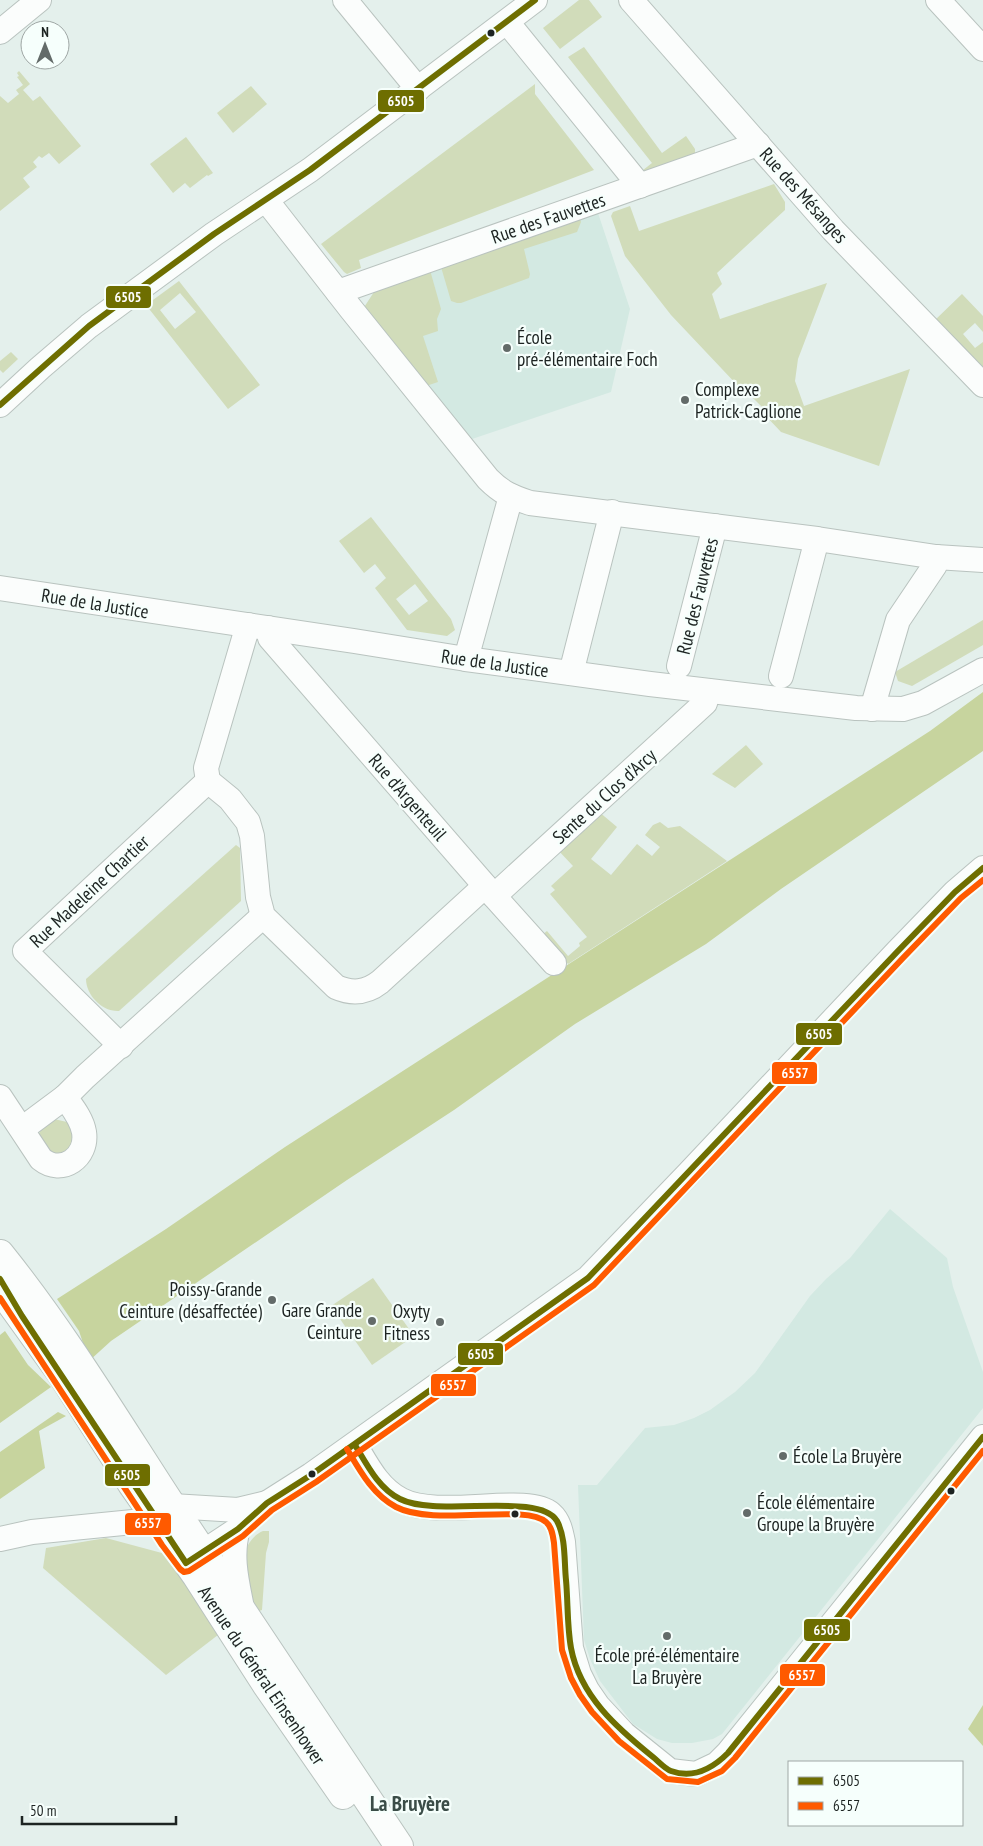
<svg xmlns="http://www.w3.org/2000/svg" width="983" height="1846" font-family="'PT Sans Narrow',sans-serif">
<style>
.built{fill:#d3e9e2}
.green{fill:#d1dcba;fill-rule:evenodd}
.forest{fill:#c7d49e}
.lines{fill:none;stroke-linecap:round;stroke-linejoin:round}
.minor-casing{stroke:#b9c3bf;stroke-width:26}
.major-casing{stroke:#b9c3bf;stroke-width:30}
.minor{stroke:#fbfdfc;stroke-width:24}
.major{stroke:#fbfdfc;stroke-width:28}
.bus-1-casing{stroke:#f6fffc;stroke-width:10}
.bus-2-casing{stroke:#f6fffc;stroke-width:10}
.bus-1{stroke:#6e6e00;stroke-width:6}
.bus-2{stroke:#ff5a00;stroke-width:6}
.bus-dot{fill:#1d2422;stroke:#f6fffc;stroke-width:2}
.poi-dot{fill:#636b69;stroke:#f6fffc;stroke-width:2}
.labels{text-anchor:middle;stroke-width:4.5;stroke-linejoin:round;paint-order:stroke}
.street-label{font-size:19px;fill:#1d2422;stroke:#f6fffc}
.poi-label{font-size:19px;fill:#1d2422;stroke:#f6fffc;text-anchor:start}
.quarter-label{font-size:21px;font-weight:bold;fill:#3b4d48;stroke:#f6fffc}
.line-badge{stroke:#f6fffc;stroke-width:2}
.badge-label{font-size:14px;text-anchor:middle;font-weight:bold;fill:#fff}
</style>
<rect width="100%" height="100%" fill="#e4f0ec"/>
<!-- built -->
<g class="built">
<polygon points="598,213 630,309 611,392 472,439 460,434 363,309 376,289"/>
<polygon points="890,1209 947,1258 953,1287 983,1372 983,1408 722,1734 713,1739 692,1743 672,1743 657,1739 633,1724 600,1681 590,1659 584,1640 578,1485 597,1485 645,1428 674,1425 694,1418 710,1410 735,1392 755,1373 810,1296 826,1279 850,1258"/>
</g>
<!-- green -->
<g class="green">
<polygon points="579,0 589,0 602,17 560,49 543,28"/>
<polygon points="584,47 662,153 686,136 695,149 695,156 638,174 652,163 568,57"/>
<polygon points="19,71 30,84 23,90 33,101 40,96 81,146 59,164 49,153 42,158 39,156 33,162 37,167 23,178 30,187 0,211 0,96 8,103 19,94 16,90 23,85 17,77 19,76 17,73"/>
<polygon points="535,84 535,94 594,170 359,260 361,268 347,274 344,272 321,244"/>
<polygon points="251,86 267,104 233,133 217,113"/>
<polygon points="186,137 213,173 208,176 207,175 190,188 185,183 173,193 150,164"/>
<polygon points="774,184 785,202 785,210 717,273 722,284 712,294 720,319 827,283 798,359 795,381 804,406 910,369 879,466 781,432 764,414 767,412 741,386 739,387 671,315 625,256 611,216 613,212 630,206 639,231"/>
<polygon points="580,219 581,222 577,232 524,249 530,274 529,278 461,303 457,303 451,301 441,267"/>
<polygon points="430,270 441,309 437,319 438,331 423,336 438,382 423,387 363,309 376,289"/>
<path d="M179,281L260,385L228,409L146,305ZM180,293L196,312L175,329L160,310Z"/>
<polygon points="962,294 983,316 983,332 975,323 963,334 975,348 983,342 983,366 978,366 934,321"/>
<polygon points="11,352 18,359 3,373 0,370 0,361"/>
<path d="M371,517L451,619L455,630L447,636L407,630L375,588L386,578L375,564L364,573L339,541ZM415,584L428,601L409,615L396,599Z"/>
<polygon points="983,620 983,645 912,686 898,681 895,672"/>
<polygon points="746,745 763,764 735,788 712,774"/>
<polygon points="598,811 617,827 591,859 611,875 637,844 652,856 660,847 645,835 653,825 660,822 668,828 680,826 727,861 568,964 542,935 547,931 568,956 580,946 579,943 587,937 550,894 555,890 551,886 573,866 557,849"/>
<path d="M236,845L240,848L241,901L119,1011C102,1012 86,995 86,979Z"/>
<polygon points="54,1119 67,1122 74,1131 71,1149 60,1155 49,1153 39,1134 41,1129"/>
<polygon points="373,1278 414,1336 372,1365 331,1306"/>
<path d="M263,1531H269V1542L266,1553L262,1610L259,1611C251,1601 241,1567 244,1555C246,1546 254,1534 263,1531Z"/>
<polygon points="106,1538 173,1556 227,1628 166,1675 43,1568 46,1548"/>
</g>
<!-- forest -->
<g class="forest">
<polygon points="983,692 983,751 781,889 706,944 575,1024 454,1110 347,1180 111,1341 89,1361 79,1331 57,1299 166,1229 285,1147 930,731"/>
<polygon points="5,1331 28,1365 51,1387 0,1423 0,1335"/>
<polygon points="58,1412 66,1416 39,1431 45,1468 0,1499 0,1452"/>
<polygon points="983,1705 983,1746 968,1729"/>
</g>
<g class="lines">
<defs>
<g id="minor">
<polyline points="345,0 418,89"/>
<polyline points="631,0 833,230 983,385"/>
<polyline points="938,0 983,49"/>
<polyline points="507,22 640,186"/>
<polyline points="0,32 39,0"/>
<path d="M266,200L351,309L488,479C502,493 512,497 530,503L817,539L936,557L983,560"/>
<polyline points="338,292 758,144"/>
<polyline points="0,405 40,368 89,326 214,234 310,170 535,0"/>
<polyline points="0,588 354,641 466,659 650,684 856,708 903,709 923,703 983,670"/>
<path d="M248,625L206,768L208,781L230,799L248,822L252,836L258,897L263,916L336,987C352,994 366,993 380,982L485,886"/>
<polyline points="268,628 270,638 494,896 554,963"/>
<polyline points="466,659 511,496"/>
<polyline points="679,666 715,526"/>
<polyline points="571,673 612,512"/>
<polyline points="781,676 817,539"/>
<polyline points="872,709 898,620 935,565 936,557"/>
<polyline points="494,896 705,703 708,691"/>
<polyline points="121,1046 25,951 208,781"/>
<path d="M0,1097L41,1159C62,1176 88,1157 84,1132C82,1119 72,1107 65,1097L85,1077L263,916"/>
<polyline points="22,1129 65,1097"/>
<path d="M355,1445C367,1465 378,1488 401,1500C439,1520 527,1493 551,1514C559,1521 561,1532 563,1542L571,1648L579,1674L587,1690L598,1706L624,1734L670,1771L696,1774L717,1764L728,1753L983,1437"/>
<path d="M238,1529C230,1556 237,1582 242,1608"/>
<polyline points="0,1539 32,1532 143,1521 153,1518 172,1506 238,1510 267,1503"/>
<polyline points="188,1562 238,1529 267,1503 311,1475 588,1278 688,1174 897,952 955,892 983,868"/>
</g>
<g id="major">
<path d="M0,1254C62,1331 114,1417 168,1500C245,1616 322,1730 399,1846"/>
<polyline points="0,1279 12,1305 61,1373 132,1484 196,1575 266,1684 343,1795"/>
</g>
</defs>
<!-- minor casing -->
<use href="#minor" class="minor-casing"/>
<!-- major casing -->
<use href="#major" class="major-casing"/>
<!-- minor -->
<use href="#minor" class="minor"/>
<!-- major -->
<use href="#major" class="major"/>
<defs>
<g id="bus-1">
<polyline points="0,405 89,326 214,234 310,170 535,0"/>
<polyline points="0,1279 22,1316 186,1563 238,1529 267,1503 311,1475 588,1278 897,952 955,892 983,868"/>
<path d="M355,1445C367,1465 379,1489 400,1499C437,1518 539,1491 557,1521C566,1538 564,1561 566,1580C568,1602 567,1626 571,1648C580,1696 617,1728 653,1757C658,1761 665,1769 671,1771C693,1779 713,1768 728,1753L983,1437"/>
</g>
<g id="bus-2">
<polyline points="0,1298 162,1545 180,1569 184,1572 189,1571 243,1536 272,1510 316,1482 594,1285 903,958 961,898 983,880"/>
<path d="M347,1449C360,1471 373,1495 396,1507C434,1527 525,1503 546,1522C552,1527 553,1536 554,1543L562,1650L571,1678L580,1695L592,1712L619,1741L667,1779L698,1782L722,1771L735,1758L983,1451"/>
</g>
</defs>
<!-- bus-1 casing -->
<use href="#bus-1" class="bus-1-casing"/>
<!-- bus-2 casing -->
<use href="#bus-2" class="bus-2-casing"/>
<!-- bus-1 -->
<use href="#bus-1" class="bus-1"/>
<!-- bus-2 -->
<use href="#bus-2" class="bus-2"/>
</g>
<!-- markers -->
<g class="bus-dot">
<circle cx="491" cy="33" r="4.5"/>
<circle cx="312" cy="1474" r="4.5"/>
<circle cx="951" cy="1491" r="4.5"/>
<circle cx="515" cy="1514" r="4.5"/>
</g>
<g class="poi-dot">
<circle cx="507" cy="348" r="5"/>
<circle cx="685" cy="400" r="5"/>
<circle cx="272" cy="1300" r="5"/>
<circle cx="372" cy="1321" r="5"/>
<circle cx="440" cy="1322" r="5"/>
<circle cx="783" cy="1456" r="5"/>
<circle cx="747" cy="1513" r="5"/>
<circle cx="667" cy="1636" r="5"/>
</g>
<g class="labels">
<!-- street labels -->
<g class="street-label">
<text transform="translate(804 195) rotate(48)" y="7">Rue des Mésanges</text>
<text transform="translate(548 218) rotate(-19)" y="7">Rue des Fauvettes</text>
<text transform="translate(697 596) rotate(-76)" y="7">Rue des Fauvettes</text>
<text transform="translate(95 603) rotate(9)" y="7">Rue de la Justice</text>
<text transform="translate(495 663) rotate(8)" y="7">Rue de la Justice</text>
<text transform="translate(604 796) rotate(-42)" y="7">Sente du Clos d'Arcy</text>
<text transform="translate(408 797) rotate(49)" y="7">Rue d'Argenteuil</text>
<text transform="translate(89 891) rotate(-43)" y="7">Rue Madeleine Chartier</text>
<text transform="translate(262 1675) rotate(56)" y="7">Avenue du Général Einsenhower</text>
</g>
<!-- poi labels -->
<g class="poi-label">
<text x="517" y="344">École<tspan x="517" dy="22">pré-élémentaire Foch</tspan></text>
<text x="695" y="396">Complexe<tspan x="695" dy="22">Patrick-Caglione</tspan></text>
<text x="262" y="1296" text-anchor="end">Poissy-Grande<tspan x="262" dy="22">Ceinture (désaffectée)</tspan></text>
<text x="362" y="1317" text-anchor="end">Gare Grande<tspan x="362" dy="22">Ceinture</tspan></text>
<text x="430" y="1318" text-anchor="end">Oxyty<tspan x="430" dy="22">Fitness</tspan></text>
<text x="793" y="1463">École La Bruyère</text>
<text x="757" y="1509">École élémentaire<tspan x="757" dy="22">Groupe la Bruyère</tspan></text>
<text x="667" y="1662" text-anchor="middle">École pré-élémentaire<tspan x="667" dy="22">La Bruyère</tspan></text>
</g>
<!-- quarter labels -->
<g class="quarter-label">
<text x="410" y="1811">La Bruyère</text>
</g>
</g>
<g class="line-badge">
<rect x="377" y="89" width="48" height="24" rx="5" fill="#6e6e00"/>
<rect x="105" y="285" width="47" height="24" rx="5" fill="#6e6e00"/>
<rect x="795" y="1022" width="48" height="24" rx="5" fill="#6e6e00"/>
<rect x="771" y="1061" width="47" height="24" rx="5" fill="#ff5a00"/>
<rect x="457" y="1342" width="47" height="24" rx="5" fill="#6e6e00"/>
<rect x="430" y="1373" width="47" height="24" rx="5" fill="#ff5a00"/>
<rect x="104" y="1463" width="47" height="24" rx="5" fill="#6e6e00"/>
<rect x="124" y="1512" width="48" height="24" rx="5" fill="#ff5a00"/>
<rect x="803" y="1618" width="48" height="24" rx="5" fill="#6e6e00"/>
<rect x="779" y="1663" width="47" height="24" rx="5" fill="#ff5a00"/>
</g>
<g class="badge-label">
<text x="401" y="106">6505</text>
<text x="128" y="302">6505</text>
<text x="819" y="1039">6505</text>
<text x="795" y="1078">6557</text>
<text x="481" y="1359">6505</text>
<text x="453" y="1390">6557</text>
<text x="127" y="1480">6505</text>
<text x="148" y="1528">6557</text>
<text x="827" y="1635">6505</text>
<text x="802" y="1680">6557</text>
</g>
<!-- legend -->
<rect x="788" y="1761" width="175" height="65" fill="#f6fffc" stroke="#9fa7a5"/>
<rect x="798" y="1777" width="25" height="8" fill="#6e6e00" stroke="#9fa7a5"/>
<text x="833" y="1786" font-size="15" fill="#1d2422">6505</text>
<rect x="798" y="1802" width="25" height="8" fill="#ff5a00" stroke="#9fa7a5"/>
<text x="833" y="1811" font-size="15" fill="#1d2422">6557</text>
<!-- north arrow -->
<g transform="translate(45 45)"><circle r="24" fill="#f6fffc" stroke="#9fa7a5"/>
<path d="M0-4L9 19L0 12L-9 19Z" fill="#636b69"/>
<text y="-8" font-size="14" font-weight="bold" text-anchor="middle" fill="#1d2422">N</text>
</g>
<!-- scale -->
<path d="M22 1816v8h154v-8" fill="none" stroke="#1d2422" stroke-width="2.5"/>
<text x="30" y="1816" font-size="15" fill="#1d2422" stroke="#f6fffc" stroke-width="4" paint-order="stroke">50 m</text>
</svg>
